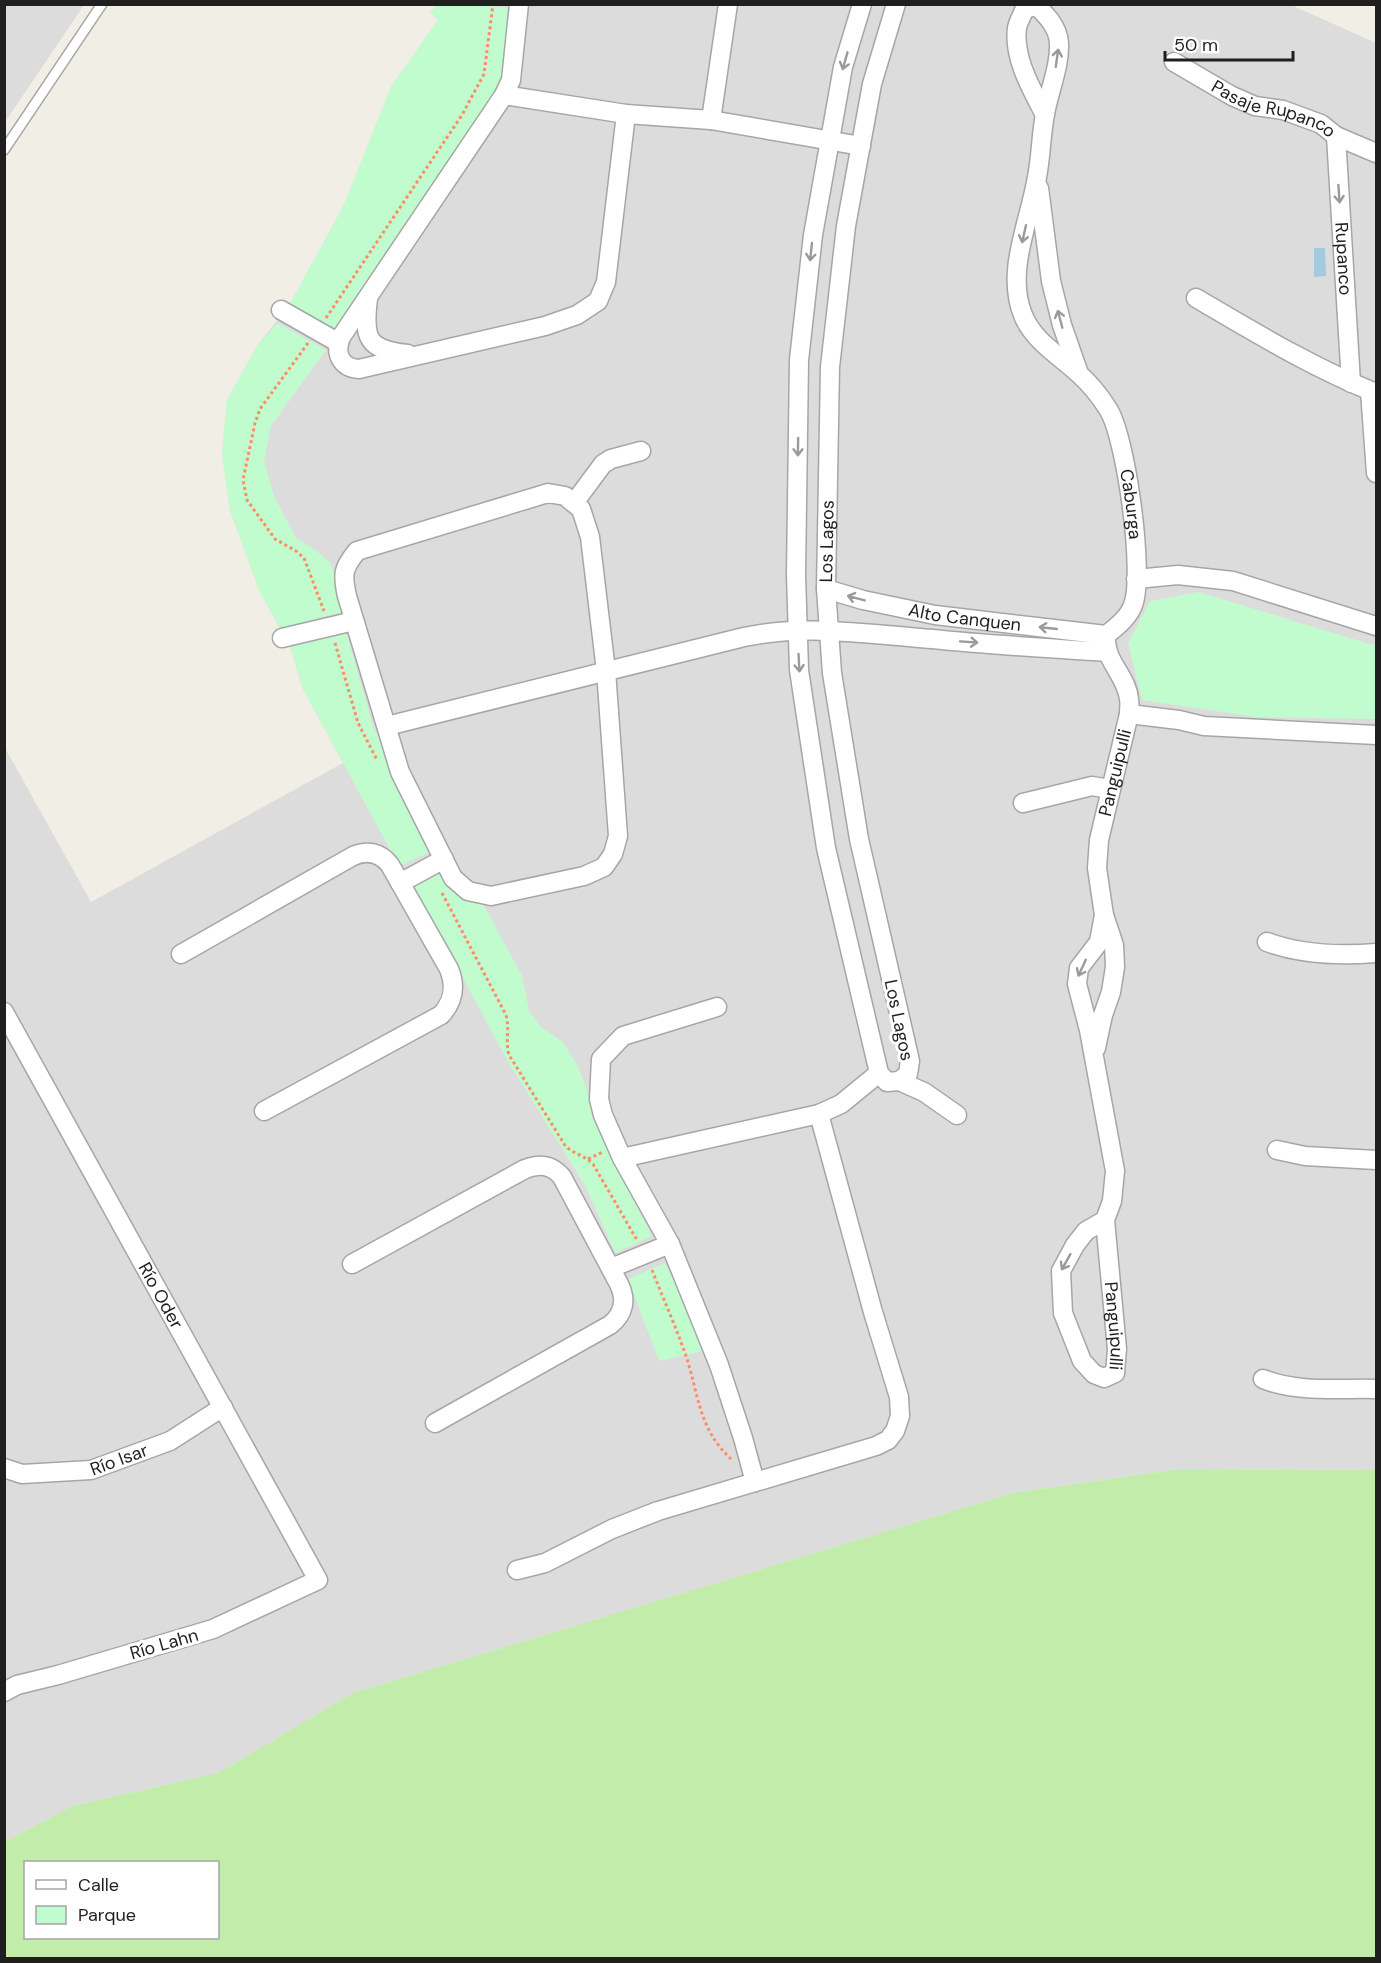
<svg xmlns="http://www.w3.org/2000/svg" width="1381" height="1963" font-family="'DM Sans',sans-serif">
<style>
.residential{fill:#dddcdc}
.grass{fill:#c1eca9;fill-rule:evenodd}
.park{fill:#c1fcce}
.water{fill:#a4cadf}
.lines{fill:none;stroke-linecap:round;stroke-linejoin:round}
.lane-casing{stroke:#a6a6a6;stroke-width:12}
.street-casing{stroke:#a6a6a6;stroke-width:21}
.path{stroke:#ff8c67;stroke-width:3;stroke-dasharray:3 3;stroke-linecap:butt}
.lane{stroke:#fff;stroke-width:9}
.street{stroke:#fff;stroke-width:18}
.oneway{stroke:#9a9a9a}
.labels{text-anchor:middle;stroke-width:6;stroke-linejoin:round;paint-order:stroke}
.street-label{font-size:18px;fill:#1f1f1f;stroke:#fff}
</style>
<rect width="100%" height="100%" fill="#f0eee5"/>
<!-- residential -->
<g class="residential">
<polygon points="5,4 84,5 5,122 4,5"/>
<polygon points="1289,4 1376,43 1376,1470 1179,1469 1013,1493 353,1693 218,1773 72,1806 5,1842 4,746 91,902 343,763 303,689 290,647 259,590 230,510 222,454 227,400 257,346 290,304 344,205 391,87 438,20 430,13 437,5"/>
</g>
<!-- grass -->
<path class="grass" d="M1179,1469L1376,1470V1958H5V1842L72,1806L218,1773L353,1693L1013,1493ZM26,1862H218V1938H26Z"/>
<!-- park -->
<g class="park">
<polygon points="437,5 470,5 513,8 506,65 499,86 338,333 290,304 344,205 391,87 438,20 430,13"/>
<polygon points="277,323 326,350 271,426 264,461 274,496 296,538 315,550 330,562 335,577 342,612 280,628 259,590 230,510 222,454 227,400 257,346"/>
<polygon points="1199,592 1376,646 1376,719 1256,717 1142,700 1128,643 1150,601"/>
<polygon points="346,631 373,726 432,851 399,866 303,689 290,647"/>
<polygon points="438,869 466,895 483,904 522,976 529,1011 541,1027 563,1042 578,1067 619,1172 652,1236 615,1253 586,1187 506,1058 411,882"/>
<polygon points="665,1263 686,1304 707,1350 659,1361 628,1279"/>
</g>
<!-- water -->
<polygon class="water" points="1314,248 1325,248 1326,276 1314,277"/>
<g class="lines">
<defs>
<polyline id="lane" points="4,150 102,4"/>
<g id="street">
<path d="M519,4L511,80L504,95L341,337C334,353 341,368 359,369L545,326L577,315L598,301L606,282L626,114"/>
<path id="s1" d="M862,4L843,67L813,235L799,360L796,575L799,670L826,848L879,1073L887,1082L899,1081L908,1074L910,1061L859,839L832,673L826,589L830,367L846,226L872,84L896,4"/>
<path id="s2" d="M1174,62L1232,96L1255,106L1283,110L1321,124L1336,136L1376,153"/>
<polyline points="504,95 626,114 711,120 861,146"/>
<path id="s3" d="M1045,115C1032,90 1013,58 1017,28C1018,22 1022,16 1024,10L1036,5C1047,16 1058,27 1059,43C1060,67 1049,91 1045,114C1041,135 1041,157 1037,177C1030,221 1005,271 1023,315C1033,341 1060,356 1079,374C1090,384 1100,396 1108,409C1126,436 1145,575 1133,605C1129,617 1117,627 1106,635"/>
<polyline points="711,120 728,4"/>
<path id="s4" d="M1336,136L1351,383"/>
<polyline points="1039,188 1051,281 1062,325 1078,371"/>
<path d="M1196,298C1254,332 1313,368 1376,393"/>
<path d="M368,299C363,338 367,350 408,354"/>
<polyline points="281,310 339,343"/>
<polyline points="1370,391 1376,473"/>
<path d="M548,493L565,496L581,509L590,537L606,671L618,836L613,854L604,867L584,876L491,896L468,891L453,878L400,772L347,596C342,574 343,568 357,551Z"/>
<polyline points="574,503 603,464 611,459 641,451"/>
<polyline points="1136,579 1178,575 1233,581 1376,626"/>
<path id="s5" d="M826,589L863,600L935,615L1106,635"/>
<polyline points="282,638 354,621"/>
<polyline points="1129,714 1179,720 1204,726 1376,735"/>
<path d="M387,726L744,637C808,624 867,634 932,639C990,645 1048,648 1106,652"/>
<polyline points="1023,803 1092,786 1110,789"/>
<polyline points="400,883 444,859"/>
<path id="s6" d="M1104,915L1099,942L1079,968L1077,984L1089,1030L1115,1171L1112,1201L1105,1220L1117,1349L1115,1373L1104,1378L1094,1374L1082,1361L1063,1313L1061,1271L1075,1245L1086,1231L1105,1220"/>
<path d="M1267,942C1302,955 1339,956 1376,953"/>
<path d="M181,954L353,856C367,850 380,852 390,865L449,969C456,986 454,1001 441,1015L264,1111"/>
<polyline points="717,1007 623,1036 601,1059 599,1099 603,1115 622,1158 670,1244 719,1365 743,1438 755,1482"/>
<path id="s7" d="M4,1012L318,1580L213,1629L58,1675L17,1685L4,1692"/>
<path id="s8" d="M1096,1048L1103,1015L1111,992L1115,967L1114,945L1104,915L1097,868L1099,840L1129,714C1129,709 1130,704 1129,699C1127,677 1106,662 1106,640"/>
<polyline points="899,1081 924,1092 957,1115"/>
<polyline points="1277,1150 1305,1156 1376,1160"/>
<polyline points="622,1158 819,1114 841,1104 879,1073"/>
<path d="M352,1264L525,1169C540,1163 552,1165 562,1177L619,1284C627,1300 624,1314 610,1325L435,1423"/>
<polyline points="611,1268 670,1244"/>
<path d="M1263,1379C1297,1393 1340,1388 1376,1389"/>
<path id="s9" d="M4,1468L22,1474L91,1470L170,1441L223,1407"/>
<polyline points="517,1570 545,1563 612,1529 658,1511 876,1446 888,1440 895,1431 900,1416 899,1397 873,1312 819,1114"/>
</g>
</defs>
<!-- lane casing -->
<use href="#lane" class="lane-casing"/>
<!-- street casing -->
<use href="#street" class="street-casing"/>
<!-- path -->
<g class="path">
<polyline points="326,318 462,115 484,74 493,4"/>
<polyline points="308,343 260,409 255,423 243,480 247,500 275,539 296,551 304,558 324,611"/>
<polyline points="335,643 358,723 377,760"/>
<path d="M442,893L506,1015C510,1029 505,1042 509,1055L566,1147C575,1154 585,1156 593,1164L637,1240"/>
<polyline points="588,1159 603,1152"/>
<path d="M652,1270C663,1298 675,1325 685,1353C699,1393 697,1427 731,1459"/>
</g>
<!-- lane -->
<use href="#lane" class="lane"/>
<!-- street -->
<use href="#street" class="street"/>
</g>
<!-- one-way arrows -->
<defs><path id="oneway-shaft" d="M-6 0H5M1.5-3L5.5 0L1.5 3" fill="none" stroke-width="1.6" stroke-linecap="round" stroke-linejoin="round" transform="scale(1.5)"/></defs>
<g class="oneway">
<use href="#oneway-shaft" transform="translate(1057 58) rotate(-82)"/>
<use href="#oneway-shaft" transform="translate(845 61) rotate(106)"/>
<use href="#oneway-shaft" transform="translate(1339 194) rotate(86)"/>
<use href="#oneway-shaft" transform="translate(1024 234) rotate(103)"/>
<use href="#oneway-shaft" transform="translate(811 252) rotate(96)"/>
<use href="#oneway-shaft" transform="translate(1060 319) rotate(-105)"/>
<use href="#oneway-shaft" transform="translate(798 447) rotate(91)"/>
<use href="#oneway-shaft" transform="translate(856 598) rotate(-165)"/>
<use href="#oneway-shaft" transform="translate(1048 628) rotate(-174)"/>
<use href="#oneway-shaft" transform="translate(969 642) rotate(4)"/>
<use href="#oneway-shaft" transform="translate(799 663) rotate(87)"/>
<use href="#oneway-shaft" transform="translate(1082 968) rotate(115)"/>
<use href="#oneway-shaft" transform="translate(1066 1262) rotate(119)"/>
</g>
<g class="labels">
<!-- street labels -->
<g class="street-label">
<text dy="6" stroke="none"><textPath href="#s2" startOffset="111">Pasaje Rupanco</textPath></text>
<text dy="6" stroke="none"><textPath href="#s4" startOffset="123">Rupanco</textPath></text>
<text dy="6" stroke="none"><textPath href="#s3" startOffset="674">Caburga</textPath></text>
<text dy="6" stroke="none"><textPath href="#s1" startOffset="1660">Los Lagos</textPath></text>
<text dy="6" stroke="none"><textPath href="#s5" startOffset="142">Alto Canquen</textPath></text>
<text dy="6" stroke="none"><textPath href="#s8" startOffset="282">Panguipulli</textPath></text>
<text transform="translate(899 1020) rotate(78)" y="6">Los Lagos</text>
<text dy="6" stroke="none"><textPath href="#s7" startOffset="324">Río Oder</textPath></text>
<text dy="6" stroke="none"><textPath href="#s6" startOffset="424">Panguipulli</textPath></text>
<text dy="6" stroke="none"><textPath href="#s9" startOffset="118">Río Isar</textPath></text>
<text transform="translate(164 1644) rotate(-16)" y="6">Río Lahn</text>
</g>
</g>
<!-- border -->
<rect width="1381" height="1963" fill="none" stroke="#1f1f1f" stroke-width="12"/>
<!-- legend -->
<rect x="24" y="1861" width="195" height="78" fill="#ffffff" stroke="#a5a5a5" stroke-width="1.5"/>
<rect x="36" y="1880" width="30" height="9" fill="#ffffff" stroke="#a5a5a5" stroke-width="1.5"/>
<text x="78" y="1891" font-size="18" fill="#1f1f1f">Calle</text>
<rect x="36" y="1906" width="30" height="18" fill="#c1fcce" stroke="#a5a5a5" stroke-width="1.5"/>
<text x="78" y="1921" font-size="18" fill="#1f1f1f">Parque</text>
<!-- scale -->
<path d="M1165 51v9h128v-9" fill="none" stroke="#1f1f1f" stroke-width="3"/>
<text x="1174" y="51" font-size="18" fill="#1f1f1f" stroke="#ffffff" stroke-width="4.5" paint-order="stroke">50 m</text>
</svg>
